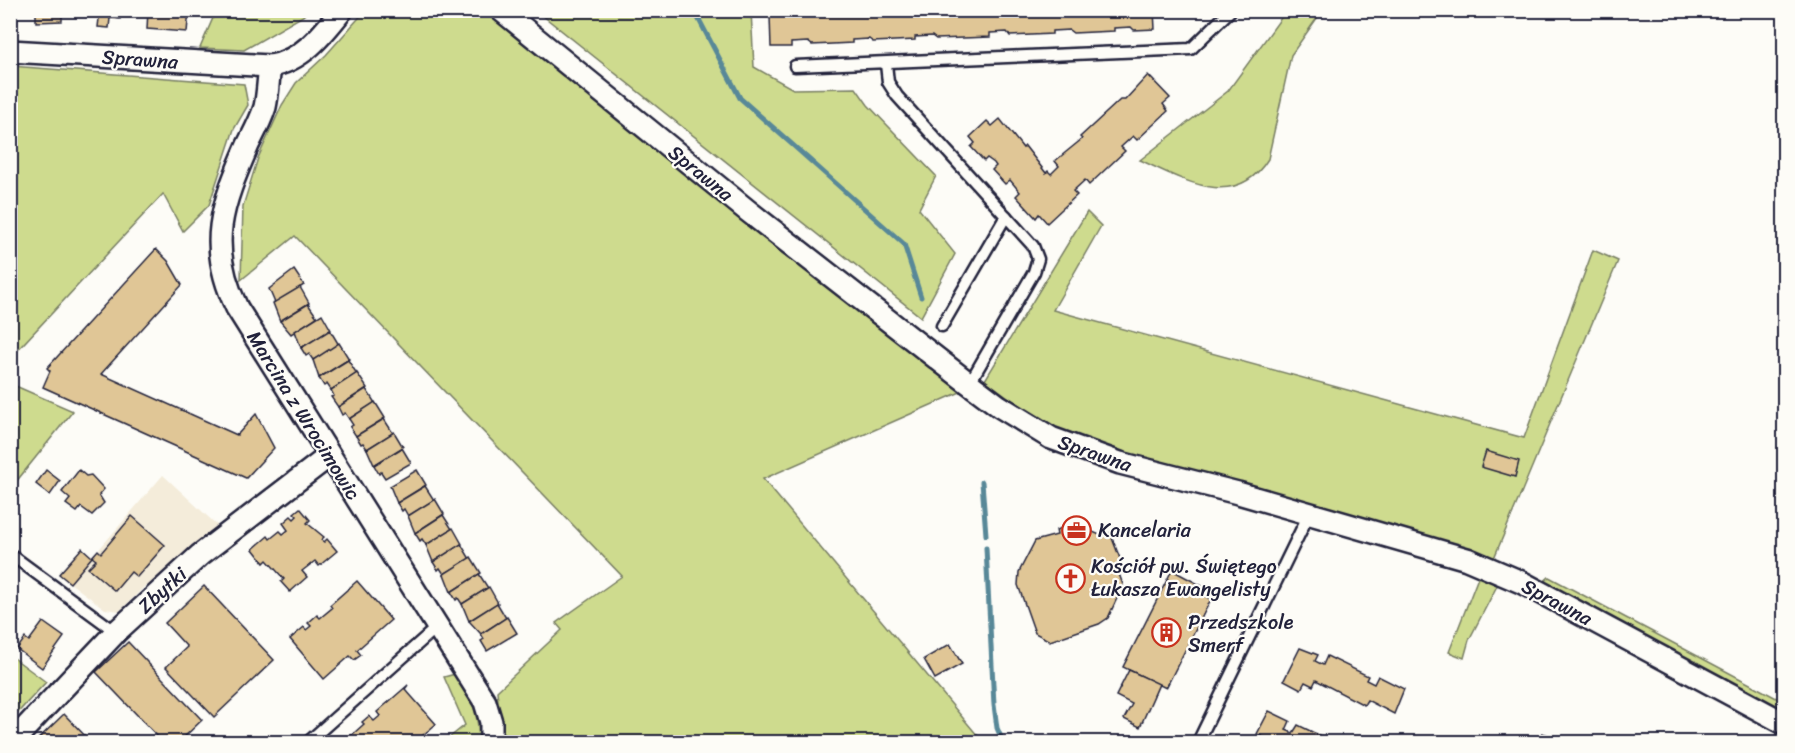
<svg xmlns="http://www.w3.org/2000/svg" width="1795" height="753" font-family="Sriracha,sans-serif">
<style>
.built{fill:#f4ecda}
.green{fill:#cedb8e;stroke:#787e64;stroke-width:1.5}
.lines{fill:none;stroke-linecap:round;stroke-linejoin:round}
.stream{stroke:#588898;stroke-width:5}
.building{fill:#e0c696;stroke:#22223b;stroke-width:1.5}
.service-casing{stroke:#22223b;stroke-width:15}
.minor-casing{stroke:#22223b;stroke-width:26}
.service{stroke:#fdfcf7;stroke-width:10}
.minor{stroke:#fdfcf7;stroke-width:21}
.labels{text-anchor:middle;stroke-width:4.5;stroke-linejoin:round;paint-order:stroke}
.street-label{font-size:20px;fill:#22223b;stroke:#fdfcf7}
.poi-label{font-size:20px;fill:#22223b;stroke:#fdfcf7;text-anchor:start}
</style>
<rect width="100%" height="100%" fill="#fdfcf7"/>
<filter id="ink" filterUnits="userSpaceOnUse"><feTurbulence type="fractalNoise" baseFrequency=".0167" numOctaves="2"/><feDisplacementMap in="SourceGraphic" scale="12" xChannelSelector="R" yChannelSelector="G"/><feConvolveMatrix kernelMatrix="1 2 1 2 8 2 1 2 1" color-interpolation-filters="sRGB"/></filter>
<g filter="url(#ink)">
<!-- built -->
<polygon class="built" points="163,475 219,527 150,589 146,585 120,611 105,609 70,583"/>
<!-- green -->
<g class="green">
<polygon points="216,11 216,10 308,11 303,16 244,50 200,48"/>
<polygon points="365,11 486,11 965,390 763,479 983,742 502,742 497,691 562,630 556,623 622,576 295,236 241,280 243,206 258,158 282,105 296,83 326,55"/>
<polygon points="537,11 751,11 754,67 793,89 856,88 868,105 936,176 919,209 955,254 921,317"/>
<path d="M1286,11H1322L1291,55L1268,159C1235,212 1182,179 1140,160L1228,91Z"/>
<polygon points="11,66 244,84 248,105 234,129 209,205 183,231 163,194 11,357"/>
<polygon points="1087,212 1101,226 1053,310 1524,438 1593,250 1618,261 1494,558 1446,541 1126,455 1062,433 1027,411 985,380"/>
<polygon points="11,384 73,411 11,488"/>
<polygon points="1479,575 1499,582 1469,640 1464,658 1449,652"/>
<polygon points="1549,577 1784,702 1784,714 1541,584"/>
<polygon points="11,656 46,682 11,720"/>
<path d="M459,673C469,696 481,717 478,742H444L465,725L444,677Z"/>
</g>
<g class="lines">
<!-- stream -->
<g class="stream">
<polyline points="694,10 740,98 904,244 921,297"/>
<polyline points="982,482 986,535"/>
<polyline points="986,548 994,705 997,728 1003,742"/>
</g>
</g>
<!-- building -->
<g class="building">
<polygon points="36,10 72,10 72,12 62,12 62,21 36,22"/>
<polygon points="100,10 128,10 127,13 120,12 120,19 110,18 109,28 98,27"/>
<polygon points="148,10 189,10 187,32 147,29"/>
<polygon points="777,10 1154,10 1155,29 1134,30 1131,27 1114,28 1114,31 1073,33 1069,30 1052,31 1052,34 1010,36 1007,32 990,33 990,37 936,39 932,36 915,37 915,40 873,42 869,39 852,40 852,43 812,45 808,42 791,43 791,47 771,47 770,16 777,16"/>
<polygon points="1148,75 1170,98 1163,104 1168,111 1137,140 1133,136 1121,147 1125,151 1089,185 1085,180 1073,191 1077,195 1047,223 1039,214 1036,218 1016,196 1020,192 1010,180 1005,184 992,170 996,166 994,163 987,158 984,161 971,147 975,143 970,137 987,121 992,126 1000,119 1023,148 1025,146 1046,173 1048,171 1051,174 1059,166 1055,161 1082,139 1080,137 1120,100 1125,100"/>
<polygon points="156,249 168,261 182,285 101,374 237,435 256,414 274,448 246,478 43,387 50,371 47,368"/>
<polygon points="294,270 304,285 275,303 269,289"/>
<polygon points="300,287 309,303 280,321 273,303"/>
<polygon points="308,304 317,317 291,334 280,321"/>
<polygon points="322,314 331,330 301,348 295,331"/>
<polygon points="330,330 339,345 313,360 309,354 306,356 301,348"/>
<polygon points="339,343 349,359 319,378 313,360"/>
<polygon points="348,360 357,374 331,390 327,384 324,386 319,378"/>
<polygon points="357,373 367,388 338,407 331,397 334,396 331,390"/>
<polygon points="366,389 375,403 349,419 345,413 342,415 338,407"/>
<polygon points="375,402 385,418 356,436 350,427 353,425 349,419"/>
<polygon points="384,419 393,433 367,449 363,443 361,444 356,436"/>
<polygon points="394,432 403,447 374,465 367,449"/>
<polygon points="402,448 411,463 385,478 381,472 379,474 374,465"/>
<polygon points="1486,451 1519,461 1515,477 1481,467"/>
<polygon points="46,470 60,481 50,495 36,484"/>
<polygon points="79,470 86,476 91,475 104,489 99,495 104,503 92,515 81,507 77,512 66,504 70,499 62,492"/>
<polygon points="417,470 426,485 397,503 390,486"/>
<polygon points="425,486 434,500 408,516 404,509 402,511 397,503"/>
<polygon points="435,499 444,514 415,533 408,516"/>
<polygon points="300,508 310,520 307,523 324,537 321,540 324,542 327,539 337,551 319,566 315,561 302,571 307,577 290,592 281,582 284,579 267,560 264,563 253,549 268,536 270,539 280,531 283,534 288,530 283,523 291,516 294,519 297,516 294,513"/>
<polygon points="443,515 452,529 426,545 422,539 420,541 415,533"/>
<polygon points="132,516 165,545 137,577 131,572 115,591 88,568 96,560 92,557 98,550 101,553"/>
<polygon points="1085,521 1088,530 1102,536 1110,533 1121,561 1116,565 1123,585 1108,618 1099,624 1050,641 1035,633 1018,585 1019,572 1035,541 1057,535 1056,530"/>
<polygon points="453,528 462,544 433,562 426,545"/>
<polygon points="461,544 470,559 444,574 440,568 438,570 433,562"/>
<polygon points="82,548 92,557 70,583 59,574"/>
<polygon points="471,557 481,573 451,592 444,574"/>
<polygon points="1172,570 1204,587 1200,593 1211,599 1166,688 1123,667"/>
<polygon points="479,574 488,588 462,604 458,598 456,600 451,592"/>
<polygon points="357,581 391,620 357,650 361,655 354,660 350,656 324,679 290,639 304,627 306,630 311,626 308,623 317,615 320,618 332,608 330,605"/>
<polygon points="204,586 274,660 214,717 166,667 187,647 165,623"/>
<polygon points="489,587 498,603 469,621 462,604"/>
<polygon points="497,603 506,618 481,634 469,621"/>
<polygon points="507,617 517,633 487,651 481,641 484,639 481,634"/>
<polygon points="43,622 64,637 42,668 17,649 25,638 29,641"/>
<polygon points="128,642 202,720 179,742 163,742 96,672"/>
<polygon points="950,644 962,664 935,679 924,659"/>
<polygon points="1300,648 1318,655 1315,661 1323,665 1327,656 1368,676 1366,680 1374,684 1378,676 1404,689 1394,714 1367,700 1364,705 1316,680 1313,686 1305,682 1301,689 1284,680"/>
<polygon points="1129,670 1159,684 1140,727 1124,719 1132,704 1116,696"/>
<polygon points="408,685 405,689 436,724 415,742 344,742 364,724 362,722 369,716 374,721 380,716 377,712"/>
<polygon points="1269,711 1290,721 1286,730 1293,733 1298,725 1333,742 1274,742 1257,734"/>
<polygon points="64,714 91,742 35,742"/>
<polygon points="1542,733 1565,740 1564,742 1538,742"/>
</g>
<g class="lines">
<defs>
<g id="service">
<polyline points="886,64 888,82 897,96 1033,246 1038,259 1034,272 969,384"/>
<polyline points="795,66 1191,49 1231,10"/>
<polyline points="942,326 1006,216"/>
<polyline points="10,554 116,632"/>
<polyline points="308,742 437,627"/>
<polyline points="1198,742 1309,514"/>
</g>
<g id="minor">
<polyline points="501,10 748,211 962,378 999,406 1051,438 1120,463 1238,493 1467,559 1521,582 1784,723"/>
<path d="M10,51L270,66C302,61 323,34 342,10"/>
<path d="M270,66C268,80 268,94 265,107C261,120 254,133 248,145C222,205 206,245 237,308L485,702L491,722V742"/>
<polyline points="12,742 116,632 200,555 329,456"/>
</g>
</defs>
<!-- service casing -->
<use href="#service" class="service-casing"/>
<!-- minor casing -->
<use href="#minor" class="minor-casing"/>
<!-- service -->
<use href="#service" class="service"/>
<!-- minor -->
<use href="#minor" class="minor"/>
</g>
</g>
<!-- icons -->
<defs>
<symbol id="office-ring" viewBox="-11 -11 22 22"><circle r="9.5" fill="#fdfcf7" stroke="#c8321e" stroke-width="1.5"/><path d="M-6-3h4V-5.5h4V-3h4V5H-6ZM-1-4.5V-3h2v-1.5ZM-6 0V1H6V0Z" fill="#c8321e"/></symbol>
<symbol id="church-ring" viewBox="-11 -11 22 22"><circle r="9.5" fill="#fdfcf7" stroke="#c8321e" stroke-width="1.5"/><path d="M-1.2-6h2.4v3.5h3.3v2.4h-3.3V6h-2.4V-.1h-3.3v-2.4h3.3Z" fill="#c8321e"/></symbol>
<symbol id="building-ring" viewBox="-11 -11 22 22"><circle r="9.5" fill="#fdfcf7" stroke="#c8321e" stroke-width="1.5"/><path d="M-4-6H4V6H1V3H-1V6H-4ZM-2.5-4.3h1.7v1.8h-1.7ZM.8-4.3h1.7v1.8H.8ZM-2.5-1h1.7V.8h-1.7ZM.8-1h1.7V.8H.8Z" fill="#c8321e"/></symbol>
</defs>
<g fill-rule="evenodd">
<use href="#office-ring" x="1060" y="514" width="33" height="33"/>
<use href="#church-ring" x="1054" y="562" width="33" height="33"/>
<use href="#building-ring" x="1150" y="616" width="33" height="33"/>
</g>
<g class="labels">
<!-- street labels -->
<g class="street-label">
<text transform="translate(140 59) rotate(4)" y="7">Sprawna</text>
<text transform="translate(701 173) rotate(39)" y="7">Sprawna</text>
<text transform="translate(304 415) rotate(58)" y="7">Marcina z Wrocimowic</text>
<text transform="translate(1095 453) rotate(19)" y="7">Sprawna</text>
<text transform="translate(162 590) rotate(-42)" y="7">Zbytki</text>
<text transform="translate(1557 602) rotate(28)" y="7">Sprawna</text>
</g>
<!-- poi labels -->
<g class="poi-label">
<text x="1098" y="537">Kancelaria</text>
<text x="1091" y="573">Kościół pw. Świętego<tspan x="1091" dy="23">Łukasza Ewangelisty</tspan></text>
<text x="1188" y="629">Przedszkole<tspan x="1188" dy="23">Smerf</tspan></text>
</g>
</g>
<!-- margin -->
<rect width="1795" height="753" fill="none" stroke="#fdfcf7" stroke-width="36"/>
<rect x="18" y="18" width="1759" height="717" fill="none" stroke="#22223b" stroke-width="2" filter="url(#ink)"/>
</svg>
